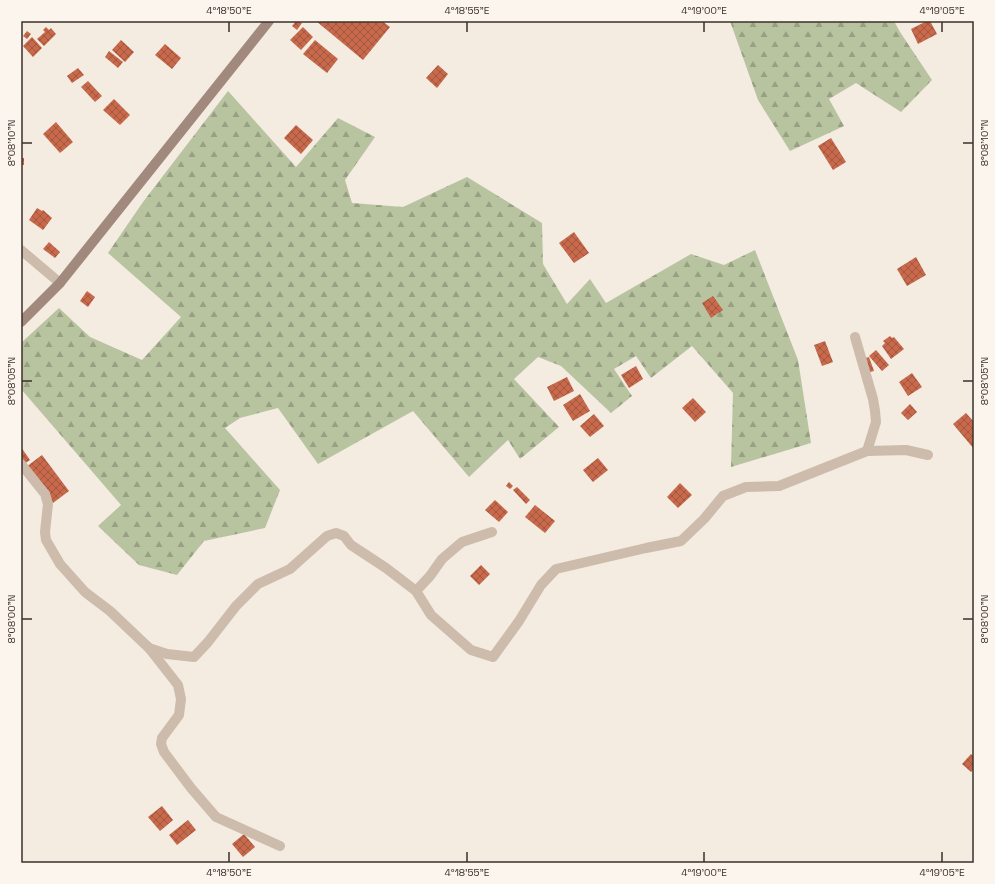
<svg xmlns="http://www.w3.org/2000/svg" width="995" height="884" font-family="'Space Grotesk',sans-serif">
<style>
.forest{fill:url(#forest-firs)}
.building{fill:url(#building-cross-hatch)}
.lines{fill:none;stroke-linecap:round;stroke-linejoin:round}
.minor{stroke:#cdbbac;stroke-width:10}
.secondary{stroke:#a18a7d;stroke-width:10}
.ticks{fill:none;stroke:#3b302b;stroke-width:1.5}
.neatline{fill:none;stroke:#3b302b;stroke-width:1.5}
.ticks-label{font-size:10px;text-anchor:middle;fill:#3b302b}
</style>
<defs>
<pattern id="forest-firs" width="22" height="20" patternUnits="userSpaceOnUse"><rect width="22" height="20" fill="#b8c4a0"/><path d="M5 1l3.5 6h-7zM16 11l3.5 6h-7z" fill="#97a083"/></pattern>
<pattern id="building-cross-hatch" width="8" height="8" patternUnits="userSpaceOnUse"><rect width="8" height="8" fill="#c8694b"/><path d="M0 0l8 8M0 8l8-8" fill="none" stroke="#a4573f"/></pattern>
</defs>
<rect width="100%" height="100%" fill="#f4ebe1"/>
<!-- forest -->
<g class="forest">
<polygon points="730,21 894,21 900,32 932,80 901,112 856,83 829,99 844,126 790,151 758,100"/>
<polygon points="228,91 296,167 338,118 375,137 345,180 352,203 403,207 467,177 542,223 543,264 567,304 590,279 606,303 691,254 724,265 755,250 798,360 811,443 731,467 733,393 692,346 651,378 636,356 614,369 632,396 611,413 561,366 538,357 514,379 559,427 520,459 508,440 469,477 413,411 318,464 278,408 240,418 225,428 280,490 265,528 204,541 177,575 139,565 98,526 121,505 21,389 21,343 59,308 90,337 142,360 181,317 108,253 143,202"/>
</g>
<!-- building -->
<g class="building">
<polygon points="296,21 302,23 297,30 292,26"/>
<polygon points="316,21 382,21 390,27 363,60"/>
<polygon points="927,21 930,21 937,34 918,44 911,29"/>
<polygon points="46,27 49,30 51,28 56,34 44,46 37,39 45,32 43,30"/>
<polygon points="303,27 313,37 301,50 290,40"/>
<polygon points="27,31 31,34 27,39 23,36"/>
<polygon points="32,37 42,48 33,57 23,46"/>
<polygon points="121,40 134,52 125,62 112,50"/>
<polygon points="315,40 338,59 327,73 303,54"/>
<polygon points="165,44 181,58 172,69 155,55"/>
<polygon points="109,51 123,62 118,68 105,57"/>
<polygon points="438,65 448,74 437,88 426,78"/>
<polygon points="78,68 84,75 72,83 67,76"/>
<polygon points="88,81 102,96 95,102 81,87"/>
<polygon points="114,99 130,115 120,125 103,110"/>
<polygon points="56,122 73,142 60,153 43,134"/>
<polygon points="296,125 313,140 301,154 284,138"/>
<polygon points="831,138 846,162 833,170 818,146"/>
<rect x="21" y="158" width="3" height="7"/>
<polygon points="37,208 42,211 43,210 52,218 43,230 29,220"/>
<polygon points="574,232 589,253 574,263 559,243"/>
<polygon points="49,242 60,252 55,258 43,249"/>
<polygon points="916,257 926,275 907,286 897,269"/>
<polygon points="87,291 95,297 88,307 80,301"/>
<polygon points="713,296 723,310 711,318 702,303"/>
<polygon points="890,336 892,338 894,337 904,349 891,359 882,346 885,343 883,341"/>
<polygon points="825,341 833,362 822,366 814,345"/>
<polygon points="876,350 889,365 882,371 869,356"/>
<polygon points="869,357 874,371 866,373 862,359"/>
<polygon points="636,366 643,379 629,388 621,375"/>
<polygon points="912,373 922,387 908,396 899,382"/>
<polygon points="567,377 574,391 554,401 547,387"/>
<polygon points="580,394 590,411 573,421 563,405"/>
<polygon points="693,398 706,412 695,422 682,408"/>
<polygon points="910,404 917,412 908,420 901,413"/>
<polygon points="966,413 974,422 974,449 953,424"/>
<polygon points="594,414 604,426 590,437 580,426"/>
<polygon points="21,447 30,460 24,464 21,460"/>
<polygon points="42,455 69,491 53,503 26,467"/>
<polygon points="598,458 608,470 593,482 583,470"/>
<polygon points="509,482 513,486 510,489 506,486"/>
<polygon points="680,483 692,495 678,508 667,497"/>
<polygon points="517,487 530,500 526,504 513,490"/>
<polygon points="495,500 508,512 499,522 485,510"/>
<polygon points="535,505 555,521 545,533 525,517"/>
<polygon points="481,565 490,574 479,585 470,576"/>
<polygon points="971,754 974,757 974,769 971,772 962,764"/>
<polygon points="162,806 173,820 160,831 148,817"/>
<polygon points="188,820 196,830 177,845 169,835"/>
<polygon points="244,834 255,847 243,857 232,844"/>
</g>
<g class="lines">
<!-- minor -->
<g class="minor">
<polyline points="21,250 60,283"/>
<polyline points="855,337 873,399 875,411 876,422 867,451"/>
<polyline points="21,464 45,494 48,504 45,532 46,540 60,564 85,592 110,611 149,648 167,654 194,657 208,642 236,606 258,584 290,569 327,536 336,533 344,536 351,545 386,568 416,591 430,576 442,559 462,542 492,532"/>
<polyline points="416,591 431,615 471,650 493,657 519,621 541,585 556,569 646,548 681,541 704,519 723,496 746,487 779,486 867,451 906,450 928,455"/>
<polyline points="149,648 178,685 181,699 179,715 162,738 161,744 164,752 191,788 216,817 280,846"/>
</g>
<!-- secondary -->
<polyline class="secondary" points="21,322 60,283 269,21"/>
</g>
<!-- ticks -->
<path class="ticks" d="M229,22V32M467,22V32M704,22V32M942,22V32M22,143H32M963,143H973M22,381H32M963,381H973M22,619H32M963,619H973M229,852V862M467,852V862M704,852V862M942,852V862"/>
<!-- border -->
<rect width="995" height="884" fill="none" stroke="#fbf5ee" stroke-width="44"/>
<rect x="22" y="22" width="951" height="840" class="neatline"/>
<g class="ticks-label">
<text x="229" y="14">4°18'50"E</text>
<text x="467" y="14">4°18'55"E</text>
<text x="704" y="14">4°19'00"E</text>
<text x="942" y="14">4°19'05"E</text>
<text transform="translate(11 143) rotate(-90)" y="4">8°08'10"N</text>
<text transform="translate(984 143) rotate(-90)" y="4">8°08'10"N</text>
<text transform="translate(11 381) rotate(-90)" y="4">8°08'05"N</text>
<text transform="translate(984 381) rotate(-90)" y="4">8°08'05"N</text>
<text transform="translate(11 619) rotate(-90)" y="4">8°08'00"N</text>
<text transform="translate(984 619) rotate(-90)" y="4">8°08'00"N</text>
<text x="229" y="876">4°18'50"E</text>
<text x="467" y="876">4°18'55"E</text>
<text x="704" y="876">4°19'00"E</text>
<text x="942" y="876">4°19'05"E</text>
</g>
</svg>
